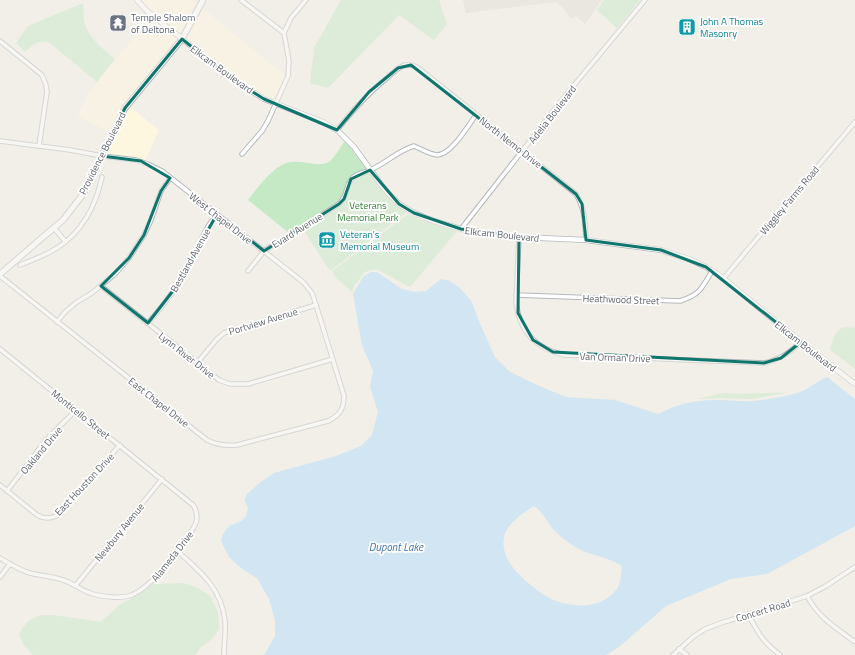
<svg xmlns="http://www.w3.org/2000/svg" width="855" height="655" font-family="'Titillium Web',sans-serif">
<style>
.commercial{fill:#fef7e0}
.education{fill:#e1ded6}
.green{fill:#c5e8c5}
.water{fill:#aadaff;fill-rule:evenodd}
.lines{fill:none;stroke-linecap:round;stroke-linejoin:round}
.minor-casing{stroke:#b5b8bc;stroke-width:5.5}
.tertiary-casing{stroke:#b5b8bc;stroke-width:6}
.secondary-casing{stroke:#b6babf;stroke-width:7}
.minor{stroke:#fff;stroke-width:3.5}
.tertiary{stroke:#fff;stroke-width:4.5}
.secondary{stroke:#fff;stroke-width:5}
.marked{fill:none;stroke:#0f766e;stroke-width:3;stroke-linejoin:round}
.labels{text-anchor:middle;stroke-width:3.5;stroke-linejoin:round;paint-order:stroke}
.worship-label{font-size:10px;fill:#5b616d;stroke:#fff;text-anchor:start}
.culture-label{font-size:10px;fill:#0d838f;stroke:#fff;text-anchor:start}
.street-label{font-size:10px;fill:#5f6368;stroke:#fff}
.park-label{font-size:10px;fill:#348238;stroke:#fff}
.water-label{font-size:11px;font-style:italic;fill:#4174aa;stroke:#fff}
</style>
<rect width="100%" height="100%" fill="#f1efe8"/>
<!-- commercial -->
<g class="commercial">
<polygon points="140,0 192,0 198,5 181,36 148,10"/>
<polygon points="201,7 286,76 274,100 265,97 236,79 184,38"/>
<polygon points="152,18 179,39 123,107 111,133 78,116 89,93 115,59"/>
<polygon points="129,106 159,130 145,161 137,158 106,154 121,120"/>
</g>
<!-- education -->
<polygon class="education" points="463,0 602,0 585,24 576,16 571,19 563,8 556,2 466,13"/>
<!-- green -->
<g class="green">
<polygon points="341,0 439,0 447,24 434,40 399,15 328,88 310,83 314,48"/>
<polygon points="604,0 640,0 617,28 597,10"/>
<path d="M83,3C84,9 83,19 85,25C90,39 104,50 115,59L97,82L50,43C38,39 34,44 25,52L16,43L28,26Z"/>
<path d="M345,141L367,169C340,176 352,189 337,203L289,233L248,200C258,187 268,173 282,165C297,156 318,170 330,161C336,156 340,147 345,141Z"/>
<polygon points="365,173 368,173 372,175 397,204 407,212 330,271 303,229 343,203 351,182"/>
<path d="M408,214C423,222 440,225 457,231L410,287L378,270H371L365,272L354,286L352,292L337,279L332,271Z"/>
<path d="M844,327L854,328L855,327V369L830,350C832,340 834,331 844,327Z"/>
<path d="M724,393C745,395 766,392 787,393L752,399L720,398L697,399Z"/>
<path d="M183,583L198,588L210,596L218,612L219,629L212,639L201,647L195,655H33L24,645L19,634C31,611 46,614 67,617C78,619 89,620 101,622L119,605L140,594L154,584Z"/>
</g>
<!-- water -->
<path class="water" d="M371,272H377L402,289L415,292L426,291L441,279L450,281L460,288L472,302L480,324L495,357L510,372L537,385L566,397L615,400L658,414C680,403 695,400 720,400C731,400 743,402 754,401C769,399 786,397 800,392C808,389 818,381 827,377L855,399V526L767,574L731,579L666,606L619,647L606,655H264L275,636V620L269,599L257,578L241,568L229,557L221,541L223,534L229,526L241,521L246,516L248,508L245,501L246,495L262,481L274,473L336,456L361,446L372,435L378,412L370,387L373,371L362,345L353,294L363,277ZM534,506C545,514 547,523 556,532C562,538 571,545 579,549C592,556 609,557 622,566C621,572 621,584 617,589C600,611 569,608 547,597C542,594 537,590 532,586C517,574 500,558 504,536C507,524 524,512 534,506Z"/>
<g class="lines">
<defs>
<g id="minor">
<polyline points="241,0 284,33"/>
<polyline points="0,41 42,75 46,85 47,92 39,146"/>
<path d="M337,130C353,110 367,94 387,78C392,73 398,67 405,65C410,64 413,65 417,67L576,194C585,209 585,222 586,240"/>
<path d="M0,141L70,150L102,156L136,160L148,164L162,171L303,282L312,293L316,305L344,396C344,409 339,416 328,421L237,445C226,446 217,445 207,440L0,276"/>
<polyline points="242,154 262,131 268,121 288,76 289,61 284,33 291,18 306,0"/>
<polyline points="54,228 65,241"/>
<polyline points="461,229 570,90 645,0"/>
<path d="M519,237L516,303C520,332 535,348 564,355L764,363C779,360 789,353 801,342"/>
<path d="M20,265C33,260 46,255 57,248C82,232 96,205 102,177"/>
<path d="M248,271L264,251L339,204C349,194 344,189 351,180C355,173 363,173 370,170C385,164 397,151 414,146C421,149 429,154 437,155C451,155 468,126 476,115"/>
<polyline points="723,279 855,122"/>
<polyline points="101,286 219,380 230,384 248,384 333,359"/>
<path d="M516,295L680,301C700,295 702,288 712,271"/>
<polyline points="57,322 65,312 77,302 92,293 115,274 129,258 144,235 151,220 161,191 170,178"/>
<path d="M148,323C164,305 179,285 191,263C199,247 204,228 217,215"/>
<path d="M0,349L193,505C203,520 192,530 183,543C170,561 153,585 132,595C121,599 101,597 90,593C81,590 73,583 63,580C52,576 41,576 30,573C19,570 10,564 0,558"/>
<polyline points="197,363 217,339 224,333 316,305"/>
<path d="M0,485L37,515C45,519 50,519 58,515L120,445"/>
<polyline points="7,491 46,440 76,410"/>
<path d="M177,551C200,571 222,589 225,621C226,633 224,643 224,655"/>
<polyline points="0,577 10,564"/>
<polyline points="76,585 162,479"/>
<path d="M807,596C819,618 835,627 855,642"/>
<path d="M748,614C758,633 763,642 780,655"/>
<polyline points="679,649 687,655"/>
<polyline points="673,655 693,637 705,629 721,623 807,596 826,586 855,567"/>
</g>
<polyline id="tertiary" points="137,0 147,11 235,81 264,99 323,122 337,130 354,147 380,183 388,193 399,204 414,213 431,220 461,229 491,234 519,237 586,240 661,250 689,259 706,267 719,275 801,342 855,384"/>
<polyline id="secondary" points="0,274 63,220 84,193 125,108 182,39 203,0"/>
</defs>
<!-- minor casing -->
<use href="#minor" class="minor-casing"/>
<!-- tertiary casing -->
<use href="#tertiary" class="tertiary-casing"/>
<!-- secondary casing -->
<use href="#secondary" class="secondary-casing"/>
<!-- minor -->
<use href="#minor" class="minor"/>
<!-- tertiary -->
<use href="#tertiary" class="tertiary"/>
<!-- secondary -->
<use href="#secondary" class="secondary"/>
</g>
<!-- marked area -->
<path d="M0 0H855V655H0ZM182,39L235,81L264,99L337,130L369,92L398,68L411,65L576,194L582,204L586,240L661,250L706,267L801,342L781,358L764,363L553,352L533,340L518,313L519,237L461,229L414,213L399,204L370,170L351,179L344,199L339,204L264,251L217,214L176,287L148,323L101,286L129,258L144,235L161,191L170,178L141,161L102,156L125,108Z" fill="#f1efe8" fill-opacity=".55" fill-rule="evenodd"/>
<path class="marked" d="M182,39L235,81L264,99L337,130L369,92L398,68L411,65L576,194L582,204L586,240L661,250L706,267L801,342L781,358L764,363L553,352L533,340L518,313L519,237L461,229L414,213L399,204L370,170L351,179L344,199L339,204L264,251L217,214L176,287L148,323L101,286L129,258L144,235L161,191L170,178L141,161L102,156L125,108Z"/>
<!-- icons -->
<defs>
<symbol id="temple-square" viewBox="-11 -11 22 22"><rect x="-9" y="-9" width="18" height="18" rx="4" fill="#6b7280" stroke="#fff"/><path d="M0-6L5-2H3V0L6.5 2.5H4V6H1.5V3h-3V6H-4V2.5H-6.5L-3 0V-2H-5Z" fill="#fff"/></symbol>
<symbol id="building-square" viewBox="-11 -11 22 22"><rect x="-9" y="-9" width="18" height="18" rx="4" fill="#0f9aa8" stroke="#fff"/><path d="M-4-6H4V6H1V3H-1V6H-4ZM-2.5-4.3h1.7v1.8h-1.7ZM.8-4.3h1.7v1.8H.8ZM-2.5-1h1.7V.8h-1.7ZM.8-1h1.7V.8H.8Z" fill="#fff"/></symbol>
<symbol id="museum-square" viewBox="-11 -11 22 22"><rect x="-9" y="-9" width="18" height="18" rx="4" fill="#0f9aa8" stroke="#fff"/><path d="M0-6L6-3V-2H-6V-3ZM-5-1h2V3h-2ZM-1-1h2V3h-2ZM3-1h2V3H3ZM-6 4H6V6H-6Z" fill="#fff"/></symbol>
</defs>
<g fill-rule="evenodd">
<use href="#temple-square" x="108" y="13" width="20" height="20"/>
<use href="#building-square" x="677" y="17" width="20" height="20"/>
<use href="#museum-square" x="317" y="230" width="20" height="20"/>
</g>
<g class="labels">
<!-- worship labels -->
<g class="worship-label">
<text x="131" y="21">Temple Shalom<tspan x="131" dy="12">of Deltona</tspan></text>
</g>
<!-- culture labels -->
<g class="culture-label">
<text x="700" y="25">John A Thomas<tspan x="700" dy="12">Masonry</tspan></text>
<text x="340" y="238">Veteran's<tspan x="340" dy="12">Memorial Museum</tspan></text>
</g>
<!-- street labels -->
<g class="street-label">
<text transform="translate(222 69) rotate(36)" y="4">Elkcam Boulevard</text>
<text transform="translate(552 114) rotate(-52)" y="4">Adelia Boulevard</text>
<text transform="translate(511 142) rotate(38)" y="4">North Nemo Drive</text>
<text transform="translate(102 153) rotate(-63)" y="4">Providence Boulevard</text>
<text transform="translate(789 200) rotate(-50)" y="4">Wiggley Farms Road</text>
<text transform="translate(221 218) rotate(38)" y="4">West Chapel Drive</text>
<text transform="translate(297 230) rotate(-32)" y="4">Evard Avenue</text>
<text transform="translate(502 234) rotate(6)" y="4">Elkcam Boulevard</text>
<text transform="translate(190 260) rotate(-61)" y="4">Bestland Avenue</text>
<text transform="translate(621 299) rotate(2)" y="4">Heathwood Street</text>
<text transform="translate(263 321) rotate(-17)" y="4">Portview Avenue</text>
<text transform="translate(806 346) rotate(38)" y="4">Elkcam Boulevard</text>
<text transform="translate(187 355) rotate(38)" y="4">Lynn River Drive</text>
<text transform="translate(615 357) rotate(2)" y="4">Van Orman Drive</text>
<text transform="translate(159 402) rotate(38)" y="4">East Chapel Drive</text>
<text transform="translate(81 414) rotate(39)" y="4">Monticello Street</text>
<text transform="translate(41 450) rotate(-50)" y="4">Oakland Drive</text>
<text transform="translate(84 484) rotate(-47)" y="4">East Houston Drive</text>
<text transform="translate(119 532) rotate(-51)" y="4">Newbury Avenue</text>
<text transform="translate(172 556) rotate(-52)" y="4">Alameda Drive</text>
<text transform="translate(763 610) rotate(-17)" y="4">Concert Road</text>
</g>
<!-- park labels -->
<g class="park-label">
<text x="368" y="209">Veterans<tspan x="368" dy="12">Memorial Park</tspan></text>
</g>
<!-- water labels -->
<g class="water-label">
<text x="396" y="551">Dupont Lake</text>
</g>
</g>
</svg>
